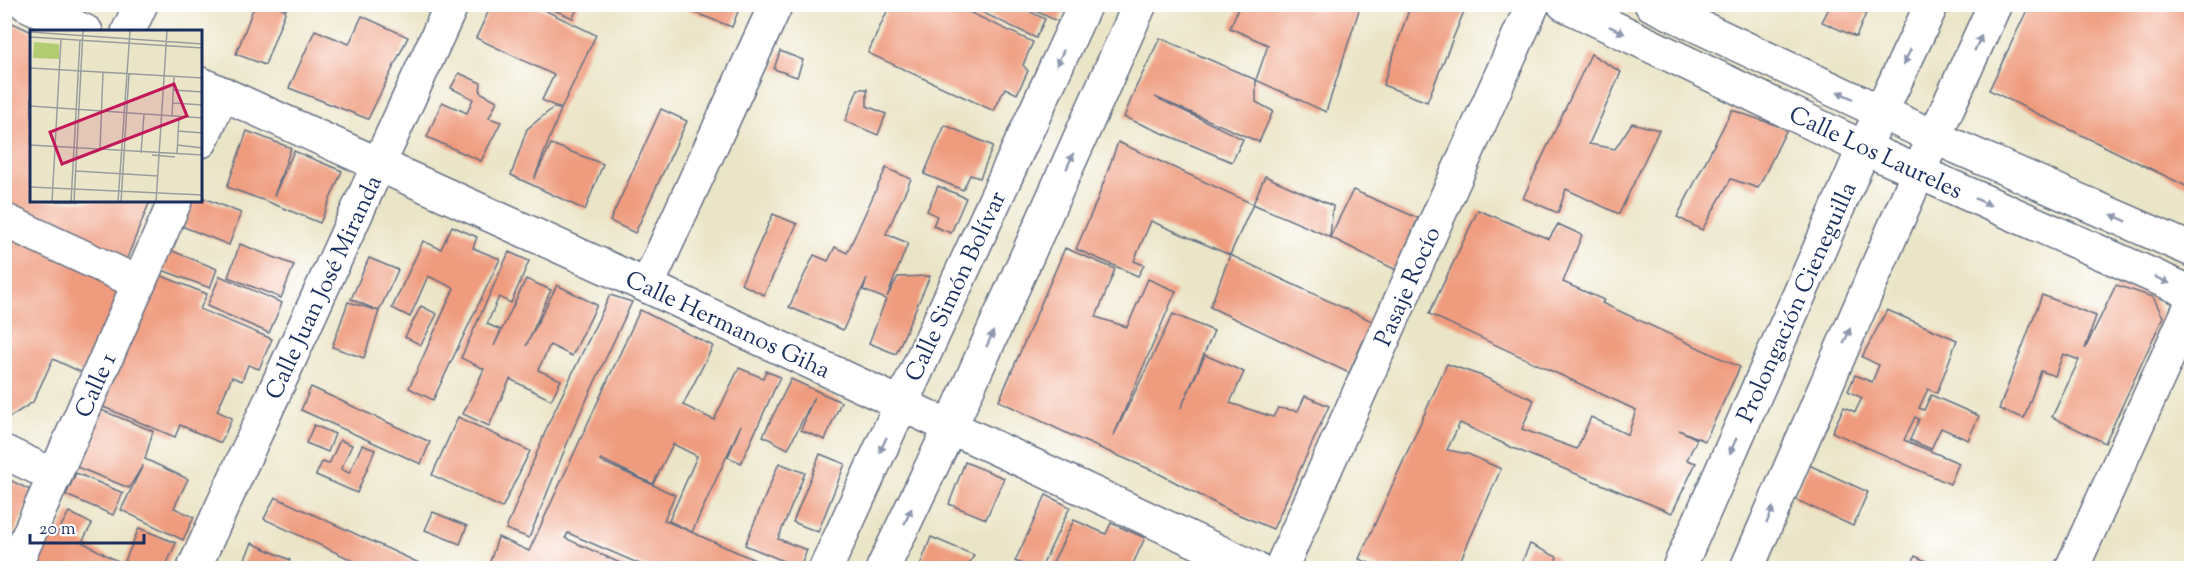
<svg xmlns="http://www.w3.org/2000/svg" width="2196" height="573" font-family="'Sorts Mill Goudy',serif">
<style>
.building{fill:#ef9b7e}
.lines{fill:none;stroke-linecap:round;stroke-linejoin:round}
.minor-casing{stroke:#646f83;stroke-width:36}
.minor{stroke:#fff;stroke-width:33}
.oneway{fill:#8d97ae}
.labels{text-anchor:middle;stroke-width:4.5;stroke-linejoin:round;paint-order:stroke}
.street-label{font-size:24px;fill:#1b2f5e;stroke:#fff}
.inset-road{fill:none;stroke:#989c9d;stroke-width:1.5}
.view{fill:#c2185b;fill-opacity:0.15;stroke:#c2185b;stroke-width:3}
.inset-edge{fill:none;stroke:#1b2f5e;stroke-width:3}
</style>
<rect width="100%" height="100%" fill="#fff"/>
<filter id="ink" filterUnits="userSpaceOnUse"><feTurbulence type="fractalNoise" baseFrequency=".0167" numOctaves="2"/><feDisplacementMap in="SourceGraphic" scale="12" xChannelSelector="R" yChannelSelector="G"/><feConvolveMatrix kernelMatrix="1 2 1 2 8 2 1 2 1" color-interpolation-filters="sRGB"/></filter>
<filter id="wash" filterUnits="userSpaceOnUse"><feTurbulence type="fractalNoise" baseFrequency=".008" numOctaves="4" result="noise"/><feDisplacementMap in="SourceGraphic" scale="24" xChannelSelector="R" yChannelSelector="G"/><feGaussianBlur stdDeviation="1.35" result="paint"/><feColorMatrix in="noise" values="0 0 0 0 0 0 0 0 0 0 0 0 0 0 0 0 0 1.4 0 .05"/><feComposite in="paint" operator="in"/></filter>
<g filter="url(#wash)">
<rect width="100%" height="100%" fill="#ebe5c7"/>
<g id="blocks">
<!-- building -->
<g class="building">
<polygon points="255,4 271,4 286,10 265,65 236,54"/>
<polygon points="492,4 532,4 596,35 561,109 542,100 554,75 476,38"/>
<polygon points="539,4 579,4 573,18"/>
<polygon points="687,4 741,4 732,27 685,9"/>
<polygon points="884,4 952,4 1033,42 1023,65 1028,71 1017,94 1005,88 994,111 868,53 889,7"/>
<polygon points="965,4 1015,4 1045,19 1036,38"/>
<polygon points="1021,4 1066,4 1059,22"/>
<polygon points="1240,4 1361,4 1326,112 1256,80 1256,102 1273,111 1259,142 1155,97 1243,139 1232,162 1124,117 1135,89 1160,38 1256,80 1268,45 1230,28"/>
<polygon points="1411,4 1467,4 1427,102 1383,85"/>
<polygon points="1831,4 1870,4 1856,37 1822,22"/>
<polygon points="2030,4 2192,4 2192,189 1989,90"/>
<polygon points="362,16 408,37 368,119 289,88 315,30 349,44"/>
<polygon points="4,19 32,32 32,201 150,201 125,263 4,206"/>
<polygon points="780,51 803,60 797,77 774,69"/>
<polygon points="1591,54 1621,72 1589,144 1615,149 1632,123 1659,130 1619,214 1566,189 1558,213 1523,198"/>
<polygon points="459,73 481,83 480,92 497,101 489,118 501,122 481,161 427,137 442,102 467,113 473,99 451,88"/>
<polygon points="858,89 867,89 867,106 886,114 878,135 845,121"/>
<polygon points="553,108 561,109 534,179 551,144 603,164 585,210 511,175 527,129"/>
<polygon points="661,109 687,121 635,233 610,221"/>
<polygon points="1732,110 1787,129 1758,188 1731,179 1702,230 1677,217"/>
<polygon points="945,125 993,146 980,178 970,175 963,190 924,174"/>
<polygon points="247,131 291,148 274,196 294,151 342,171 320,223 271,203 227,187"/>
<polygon points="1118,142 1253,204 1230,255 1372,321 1349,373 1210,307 1230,255 1151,221 1134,261 1144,265 1138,276 1076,249 1098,198"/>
<polygon points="886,168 911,179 886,234 908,243 887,297 898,277 930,276 896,354 869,343 886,299 863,290 867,278 843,330 789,307 814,255 828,261 835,247 847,253"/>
<polygon points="1265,176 1333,206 1330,237 1353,190 1418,218 1396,270 1330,237 1253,204"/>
<polygon points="938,186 966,198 951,233 933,226 937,216 927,211"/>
<polygon points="201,197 241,213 229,245 179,225 188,201 201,201"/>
<polygon points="1478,210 1549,239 1558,224 1582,235 1563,282 1604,300 1602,303 1740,367 1705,441 1679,430 1697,439 1687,460 1696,463 1672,513 1513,448 1460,423 1447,450 1468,454 1501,469 1457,568 1382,568 1359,559 1447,364 1482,376 1534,400 1522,429 1577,449 1591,417 1628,435 1636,410 1429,314"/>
<polygon points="773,214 797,224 764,295 741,284"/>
<polygon points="452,226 477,237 473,248 500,259 433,400 409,388 454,288 428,276 410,317 392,308 423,241 441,249"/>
<polygon points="4,230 126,286 85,374 53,359 33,402 4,421"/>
<polygon points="240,244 294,265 281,298 228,277"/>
<polygon points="1065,248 1115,269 1096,317 1127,327 1148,279 1176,291 1113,437 1173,314 1214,331 1181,408 1205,355 1244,372 1230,403 1273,417 1278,408 1298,411 1305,396 1329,406 1273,529 1230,511 1154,471 1079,439 999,401"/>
<polygon points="170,250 217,269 210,288 162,270"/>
<polygon points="509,252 529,261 511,303 499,297 487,324 501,330 494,346 526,279 551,290 526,346 557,285 597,305 572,356 550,345 538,370 561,380 551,400 510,379 489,426 463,414 484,369 461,358"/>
<polygon points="369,258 398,270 379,311 351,299"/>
<polygon points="157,274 207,294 200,309 272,339 259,369 248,365 242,381 232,377 217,411 232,418 221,443 180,425 175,437 101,406"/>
<polygon points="220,276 282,303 269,333 207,306"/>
<polygon points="2116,285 2153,297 2163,317 2105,443 2052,417 2079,360 2063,354 2055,376 2041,371 2024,418 1999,409 2042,295 2096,316 2085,349"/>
<polygon points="610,295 632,302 573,429 529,538 506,529 550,420"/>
<polygon points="348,302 379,311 364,358 332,347"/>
<polygon points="421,306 437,314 421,345 405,337"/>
<polygon points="640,310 713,346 683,405 714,420 739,368 763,378 766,371 780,377 741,463 728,457 741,425 692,532 669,521 697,456 673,444 653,484 601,459 600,461 675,495 664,520 773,568 649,568 568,533 565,538 631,568 501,568 493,565 499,568 488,568 498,537 529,551"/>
<polygon points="1887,310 1957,340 1937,393 1928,389 1919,408 1924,410 1931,395 1979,416 1968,440 1941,428 1931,449 1910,440 1919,419 1915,417 1904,440 1959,463 1950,484 1832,432 1844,407 1855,412 1862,398 1848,391 1855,375 1872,382 1879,365 1862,357"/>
<polygon points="791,379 841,402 825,440 801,430 814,397 788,449 763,436"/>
<polygon points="311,387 430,442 421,464 301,410"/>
<polygon points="101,410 153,431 145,459 188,479 174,508 194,517 183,540 121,510 143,465 129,488 77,467"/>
<polygon points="458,417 530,451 502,508 432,475"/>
<polygon points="314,425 335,434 328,452 306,443"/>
<polygon points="340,440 352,445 341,469 349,473 362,445 375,450 357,493 316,475 322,462 329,464"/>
<polygon points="820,454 845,464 818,532 793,522"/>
<polygon points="965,462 1004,478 986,519 949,504"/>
<polygon points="779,463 805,473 778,539 807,550 800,568 745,545"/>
<polygon points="1809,465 1868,492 1853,526 1794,499"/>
<polygon points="76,473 123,493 113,515 66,495"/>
<polygon points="4,477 34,492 4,554"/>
<polygon points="1046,495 1070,507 1041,568 1032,568 1015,561"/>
<polygon points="275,497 430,568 369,568 264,519"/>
<polygon points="69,512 92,524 82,542 121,563 118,568 27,568 48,530 56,535"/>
<polygon points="433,512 467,526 460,544 425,530"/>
<polygon points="1074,520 1106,534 1111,523 1145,538 1131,568 1050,568"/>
<polygon points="139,528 176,543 165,568 122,568"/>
<polygon points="931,537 974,555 967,568 919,568"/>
<polygon points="252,543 290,560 287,568 241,568"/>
<polygon points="1530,544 1557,557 1552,568 1519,568"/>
<polygon points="1915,556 1940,568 1910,568"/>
</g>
</g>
</g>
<g filter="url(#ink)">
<use href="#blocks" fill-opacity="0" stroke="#646f83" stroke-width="1.5"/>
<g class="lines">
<defs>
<g id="minor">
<polyline points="26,4 86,32"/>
<polyline points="1564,4 1864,148 2192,293"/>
<polyline points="1651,4 1934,137 2192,250"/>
<polyline points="128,32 141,4"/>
<polyline points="201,84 647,286 1254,568"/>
<polyline points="201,141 222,93"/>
<polyline points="4,220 139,283"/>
<polyline points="647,286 776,4"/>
<polyline points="4,452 55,476"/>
<polyline points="14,568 175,201"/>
<polyline points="194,568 452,4"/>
<polyline points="826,568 1085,4"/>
<polyline points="883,568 950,428 1140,4"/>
<polyline points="1281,568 1533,4"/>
<polyline points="1679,568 1864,148 1932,4"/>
<polyline points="1747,568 1918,173 1995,4"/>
<polyline points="2072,568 2192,303"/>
</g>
</defs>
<!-- minor casing -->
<use href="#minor" class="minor-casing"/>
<!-- minor -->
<use href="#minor" class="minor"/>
</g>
<!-- one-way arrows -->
<defs><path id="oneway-solid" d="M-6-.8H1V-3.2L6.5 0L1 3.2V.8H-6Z" transform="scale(1.5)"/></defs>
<g class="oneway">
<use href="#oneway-solid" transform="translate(1617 30) rotate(26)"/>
<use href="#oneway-solid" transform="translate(1978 43) rotate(-65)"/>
<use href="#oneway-solid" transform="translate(1907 57) rotate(116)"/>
<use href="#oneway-solid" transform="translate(1060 58) rotate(115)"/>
<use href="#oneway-solid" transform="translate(1845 95) rotate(-155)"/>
<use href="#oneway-solid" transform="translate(1070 161) rotate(-66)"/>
<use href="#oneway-solid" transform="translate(1983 202) rotate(24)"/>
<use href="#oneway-solid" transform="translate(2119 218) rotate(-156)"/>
<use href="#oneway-solid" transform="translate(2162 280) rotate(24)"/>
<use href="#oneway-solid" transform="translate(1847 336) rotate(-67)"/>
<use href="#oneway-solid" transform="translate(990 339) rotate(-66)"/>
<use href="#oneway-solid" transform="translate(883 445) rotate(115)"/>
<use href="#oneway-solid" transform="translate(1733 446) rotate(114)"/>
<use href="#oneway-solid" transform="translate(1770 515) rotate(-67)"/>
<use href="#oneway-solid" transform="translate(908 516) rotate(-65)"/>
</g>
</g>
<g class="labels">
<!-- street labels -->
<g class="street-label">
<text transform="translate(1876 152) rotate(25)" y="8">Calle Los Laureles</text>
<text transform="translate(955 286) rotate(-65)" y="8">Calle Simón Bolívar</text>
<text transform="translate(1407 286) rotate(-66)" y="8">Pasaje Rocío</text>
<text transform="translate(323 287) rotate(-65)" y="8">Calle Juan José Miranda</text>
<text transform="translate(1796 302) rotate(-66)" y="8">Prolongación Cieneguilla</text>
<text transform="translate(728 324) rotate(25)" y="8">Calle Hermanos Giha</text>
<text transform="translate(95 385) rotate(-66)" y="8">Calle 1</text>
</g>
</g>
<!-- overview -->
<g transform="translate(30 30)">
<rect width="172" height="172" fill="#ebe5c7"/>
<path d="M4,12L29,14V29L3,28Z" fill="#b2cc72"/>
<path class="inset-road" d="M0,2L173,14M0,7L173,18M0,38L173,48M143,60L173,62M143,73L173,75M0,76L173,88M142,86L144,46M148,101L173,103M0,115L173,125M147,115L173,118M70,120L73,42M111,123L114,84M147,124L149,86M122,125L145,127M46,141L128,146M0,157L173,165M22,172L31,9M41,172L50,10M44,172L53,1M88,172L100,1M91,172L99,44M126,172L137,1"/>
<path class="view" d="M144,54L157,86L32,134L20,102Z"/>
<rect width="172" height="172" class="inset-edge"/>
</g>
<!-- margin -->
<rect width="2196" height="573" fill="none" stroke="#fff" stroke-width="24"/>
<!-- scale -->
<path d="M30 534v9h114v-9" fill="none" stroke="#1b2f5e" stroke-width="3"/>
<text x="39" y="534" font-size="18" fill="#1b2f5e" stroke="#ffffff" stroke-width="4.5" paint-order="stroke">20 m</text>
</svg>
